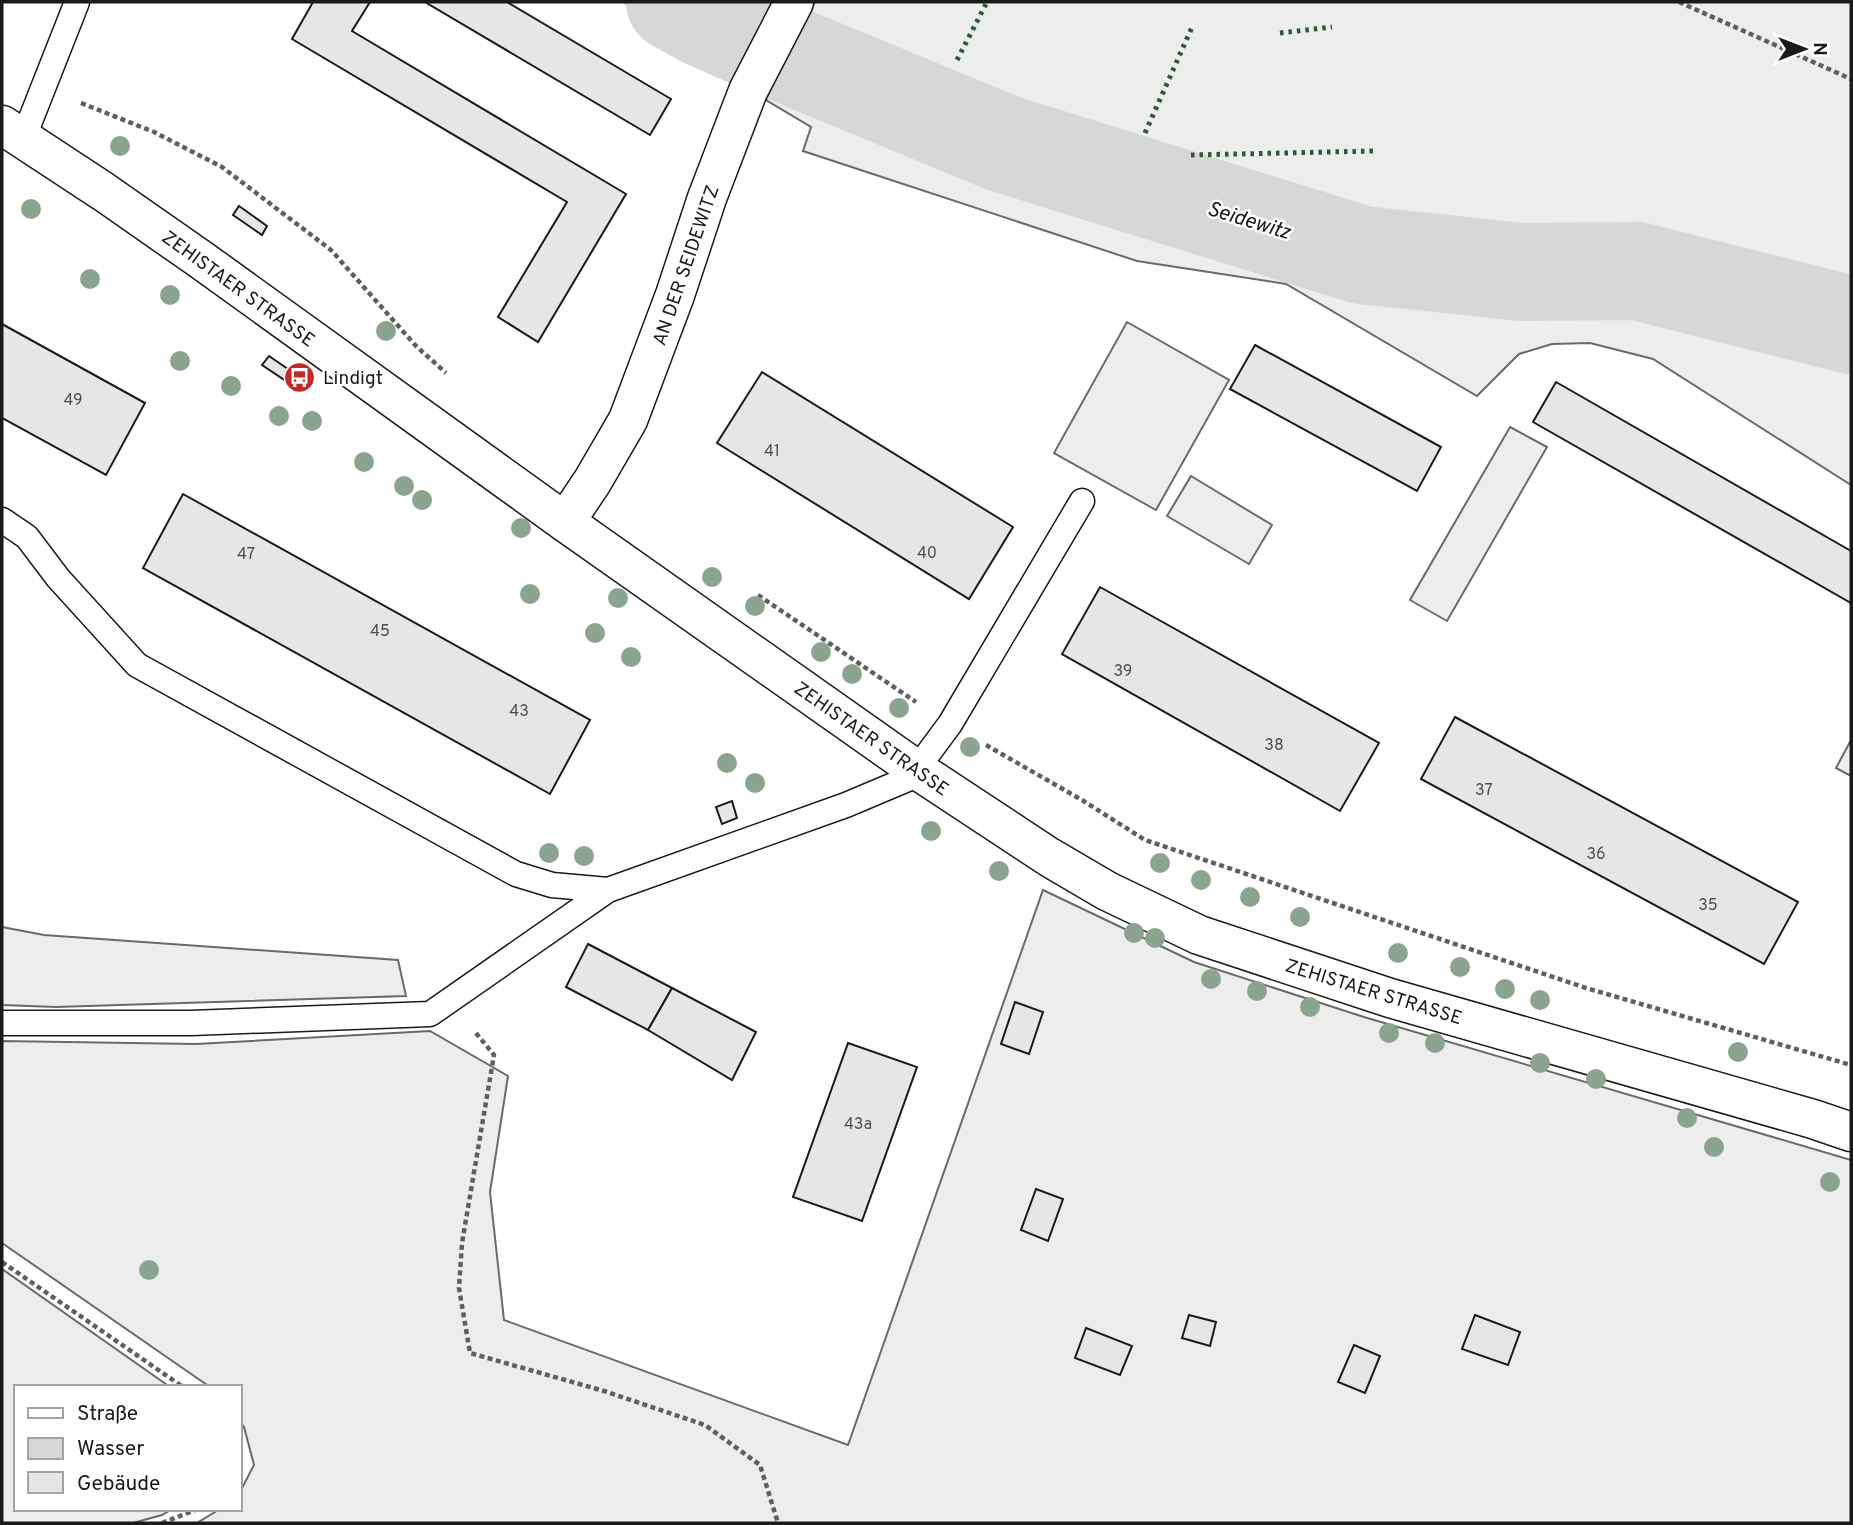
<svg xmlns="http://www.w3.org/2000/svg" width="1853" height="1525" font-family="Overpass,sans-serif">
<style>
.built{fill:#ededed;stroke:#6a6a6a;stroke-width:2}
.water{fill:#d7d7d7;stroke:#6a6a6a;stroke-width:2}
.lines{fill:none;stroke-linecap:round;stroke-linejoin:round}
.river{stroke:#d7d7d7;stroke-width:98}
.building{fill:#e6e6e6;stroke:#1a1a1a;stroke-width:2}
.service-casing{stroke:#1a1a1a;stroke-width:27}
.minor-casing{stroke:#1a1a1a;stroke-width:41}
.secondary-casing{stroke:#1a1a1a;stroke-width:41}
.path{stroke:#5f5f5f;stroke-width:4.5;stroke-dasharray:5 3.5;stroke-linecap:butt}
.service{stroke:#fff;stroke-width:24}
.minor{stroke:#fff;stroke-width:38}
.secondary{stroke:#fff;stroke-width:38}
.hedge{stroke:#2b5a34;stroke-width:5;stroke-dasharray:3.5 5;stroke-linecap:butt}
.tree{fill:#8aa48f}
.labels{text-anchor:middle;stroke-width:5;stroke-linejoin:round;paint-order:stroke}
.number-label{font-size:16px;fill:#4d4d4d}
.street-label{font-size:19px;fill:#1a1a1a;stroke:#fff}
.poi-label{font-size:19px;fill:#1a1a1a;stroke:#fff;text-anchor:start}
.water-label{font-size:21px;font-style:italic;fill:#1a1a1a;stroke:#fff}
</style>
<rect width="100%" height="100%" fill="#fff"/>
<!-- built -->
<g class="built">
<polygon points="815,2 1851,2 1851,325 1637,271 1521,272 1362,255 1198,205 1002,143 787,54"/>
<polygon points="774,83 986,163 1185,233 1328,266 1500,291 1637,298 1786,330 1851,354 1851,485 1653,359 1590,343 1552,344 1519,354 1477,396 1286,284 1137,261 803,151 811,127 766,100"/>
<polygon points="1127,322 1229,380 1156,510 1054,453"/>
<polygon points="1510,427 1547,447 1447,621 1410,600"/>
<polygon points="1191,476 1272,525 1249,564 1167,516"/>
<polygon points="1851,740 1851,776 1836,768"/>
<polygon points="1043,890 1194,962 1364,1017 1851,1160 1851,1523 197,1523 220,1509 240,1509 240,1492 254,1465 244,1427 240,1422 240,1387 210,1387 2,1243 2,1041 196,1044 430,1031 508,1076 490,1192 504,1320 848,1445"/>
<polygon points="2,927 44,935 398,960 406,996 56,1007 2,1005"/>
<polygon points="2,1269 170,1387 16,1387 16,1509 172,1509 162,1515 133,1523 2,1523"/>
</g>
<!-- water -->
<g class="water">
<polygon points="624,2 769,2 737,67 689,44"/>
<polygon points="787,54 1002,143 1362,255 1521,272 1637,271 1851,325 1851,354 1786,330 1637,298 1500,291 1328,266 1185,233 986,163 774,83"/>
</g>
<g class="lines">
<!-- river -->
<polyline class="river" points="675,2 704,18 751,39 1002,143 1362,255 1521,272 1637,271 1851,325"/>
</g>
<!-- building -->
<g class="building">
<polygon points="313,2 370,2 352,31 626,194 538,342 498,317 567,202 292,39"/>
<polygon points="425,2 507,2 671,99 650,135"/>
<polygon points="239,206 267,226 262,235 233,215"/>
<polygon points="2,324 145,403 106,475 2,418"/>
<polygon points="1255,345 1441,447 1417,491 1230,389"/>
<polygon points="269,356 298,376 292,385 262,365"/>
<polygon points="762,372 1013,527 969,599 717,443"/>
<polygon points="1556,382 1851,551 1851,603 1533,422"/>
<polygon points="183,494 590,720 550,794 143,568"/>
<polygon points="1100,587 1379,743 1340,811 1062,654"/>
<polygon points="1455,717 1798,902 1764,964 1421,779"/>
<polygon points="732,801 737,818 722,824 716,807"/>
<polygon points="588,944 672,988 648,1030 566,987"/>
<polygon points="672,988 756,1032 732,1080 648,1030"/>
<polygon points="1015,1002 1043,1012 1029,1054 1001,1044"/>
<polygon points="848,1043 917,1067 862,1221 793,1197"/>
<polygon points="1036,1189 1063,1199 1048,1241 1021,1230"/>
<polygon points="1189,1315 1216,1322 1210,1346 1182,1338"/>
<polygon points="1475,1315 1520,1332 1508,1365 1462,1349"/>
<polygon points="1086,1328 1132,1346 1120,1375 1075,1358"/>
<polygon points="1354,1345 1380,1356 1365,1393 1338,1382"/>
</g>
<g class="lines">
<defs>
<g id="service">
<polyline points="23,139 77,2"/>
<polyline points="2,520 27,537 58,578 137,665 516,874 552,885 608,890"/>
<polyline points="2,1023 191,1023 430,1014 608,890 846,805 910,778 950,724 1082,501"/>
</g>
<polyline id="minor" points="565,522 592,482 628,420 675,295 707,198 748,91 794,2"/>
<polyline id="secondary" points="2,125 104,192 200,259 565,522 917,770 1049,857 1107,891 1199,935 1390,998 1813,1119 1851,1132"/>
</defs>
<!-- service casing -->
<use href="#service" class="service-casing"/>
<!-- minor casing -->
<use href="#minor" class="minor-casing"/>
<!-- secondary casing -->
<use href="#secondary" class="secondary-casing"/>
<!-- path -->
<g class="path">
<polyline points="1679,2 1851,79"/>
<polyline points="81,103 154,132 222,167 331,250 416,346 446,373"/>
<polyline points="758,595 916,702"/>
<polyline points="986,745 1082,800 1145,840 1586,988 1851,1065"/>
<polyline points="476,1033 494,1055 462,1243 459,1288 470,1353 604,1391 705,1425 760,1465 778,1523"/>
<polyline points="2,1262 183,1387"/>
<polyline points="240,1457 240,1458"/>
<polyline points="162,1523 198,1509"/>
</g>
<!-- service -->
<use href="#service" class="service"/>
<!-- minor -->
<use href="#minor" class="minor"/>
<!-- secondary -->
<use href="#secondary" class="secondary"/>
<!-- hedge -->
<g class="hedge">
<polyline points="1280,33 1332,27"/>
<polyline points="957,60 987,2"/>
<polyline points="1145,133 1193,25"/>
<polyline points="1191,155 1375,151"/>
</g>
</g>
<!-- trees -->
<g class="tree">
<circle cx="120" cy="146" r="10"/>
<circle cx="31" cy="209" r="10"/>
<circle cx="90" cy="279" r="10"/>
<circle cx="170" cy="295" r="10"/>
<circle cx="386" cy="331" r="10"/>
<circle cx="180" cy="361" r="10"/>
<circle cx="231" cy="386" r="10"/>
<circle cx="279" cy="416" r="10"/>
<circle cx="312" cy="421" r="10"/>
<circle cx="364" cy="462" r="10"/>
<circle cx="404" cy="486" r="10"/>
<circle cx="422" cy="500" r="10"/>
<circle cx="521" cy="528" r="10"/>
<circle cx="712" cy="577" r="10"/>
<circle cx="530" cy="594" r="10"/>
<circle cx="618" cy="598" r="10"/>
<circle cx="755" cy="606" r="10"/>
<circle cx="595" cy="633" r="10"/>
<circle cx="821" cy="652" r="10"/>
<circle cx="631" cy="657" r="10"/>
<circle cx="852" cy="674" r="10"/>
<circle cx="899" cy="708" r="10"/>
<circle cx="970" cy="747" r="10"/>
<circle cx="727" cy="763" r="10"/>
<circle cx="755" cy="783" r="10"/>
<circle cx="931" cy="831" r="10"/>
<circle cx="549" cy="853" r="10"/>
<circle cx="584" cy="856" r="10"/>
<circle cx="1160" cy="863" r="10"/>
<circle cx="999" cy="871" r="10"/>
<circle cx="1201" cy="880" r="10"/>
<circle cx="1250" cy="897" r="10"/>
<circle cx="1300" cy="917" r="10"/>
<circle cx="1134" cy="933" r="10"/>
<circle cx="1155" cy="938" r="10"/>
<circle cx="1398" cy="953" r="10"/>
<circle cx="1460" cy="967" r="10"/>
<circle cx="1211" cy="979" r="10"/>
<circle cx="1505" cy="989" r="10"/>
<circle cx="1257" cy="991" r="10"/>
<circle cx="1540" cy="1000" r="10"/>
<circle cx="1310" cy="1007" r="10"/>
<circle cx="1389" cy="1033" r="10"/>
<circle cx="1435" cy="1043" r="10"/>
<circle cx="1738" cy="1052" r="10"/>
<circle cx="1540" cy="1063" r="10"/>
<circle cx="1596" cy="1079" r="10"/>
<circle cx="1687" cy="1118" r="10"/>
<circle cx="1714" cy="1147" r="10"/>
<circle cx="1830" cy="1182" r="10"/>
<circle cx="149" cy="1270" r="10"/>
</g>
<!-- icons -->
<defs>
<symbol id="bus-disc" viewBox="-11 -11 22 22"><circle r="9.5" fill="#c62828" stroke="#fff"/><path d="M-5-6H5V4H4V6H2V4H-2V6H-4V4H-5ZM-3.5-4V0h7V-4ZM-3.5 1.2v1.5H-2V1.2ZM2 1.2v1.5H3.5V1.2Z" fill="#fff"/></symbol>
</defs>
<g fill-rule="evenodd">
<use href="#bus-disc" x="282" y="360" width="35" height="35"/>
</g>
<g class="labels">
<!-- number labels -->
<g class="number-label">
<text x="73" y="405">49</text>
<text x="772" y="456">41</text>
<text x="927" y="558">40</text>
<text x="246" y="559">47</text>
<text x="380" y="636">45</text>
<text x="1123" y="676">39</text>
<text x="519" y="716">43</text>
<text x="1274" y="750">38</text>
<text x="1484" y="795">37</text>
<text x="1596" y="859">36</text>
<text x="1708" y="910">35</text>
<text x="858" y="1129">43a</text>
</g>
<!-- street labels -->
<g class="street-label">
<text transform="translate(685 265) rotate(-71)" y="7">AN DER SEIDEWITZ</text>
<text transform="translate(239 288) rotate(36)" y="7">ZEHISTAER STRASSE</text>
<text transform="translate(872 738) rotate(35)" y="7">ZEHISTAER STRASSE</text>
<text transform="translate(1374 991) rotate(17)" y="7">ZEHISTAER STRASSE</text>
</g>
<!-- poi labels -->
<g class="poi-label">
<text x="323" y="384">Lindigt</text>
</g>
<!-- water labels -->
<g class="water-label">
<text transform="translate(1249 220) rotate(17)" y="7">Seidewitz</text>
</g>
</g>
<!-- border -->
<rect width="1853" height="1525" fill="none" stroke="#1a1a1a" stroke-width="7"/>
<!-- legend -->
<rect x="14" y="1385" width="228" height="126" fill="#ffffff" stroke="#a3a3a3" stroke-width="2"/>
<rect x="28" y="1408" width="35" height="10" fill="#ffffff" stroke="#a3a3a3" stroke-width="2"/>
<text x="77" y="1420" font-size="21" fill="#1a1a1a">Straße</text>
<rect x="28" y="1438" width="35" height="21" fill="#d7d7d7" stroke="#a3a3a3" stroke-width="2"/>
<text x="77" y="1455" font-size="21" fill="#1a1a1a">Wasser</text>
<rect x="28" y="1472" width="35" height="21" fill="#e6e6e6" stroke="#a3a3a3" stroke-width="2"/>
<text x="77" y="1490" font-size="21" fill="#1a1a1a">Gebäude</text>
<!-- north arrow -->
<g transform="translate(1804 49) rotate(90)" stroke="#ffffff" stroke-width="5" paint-order="stroke">
<path d="M0-5L12 26L0 18L-12 26Z" fill="#1a1a1a"/>
<text y="-10" font-size="19" font-weight="bold" text-anchor="middle" fill="#1a1a1a">N</text>
</g>
</svg>
